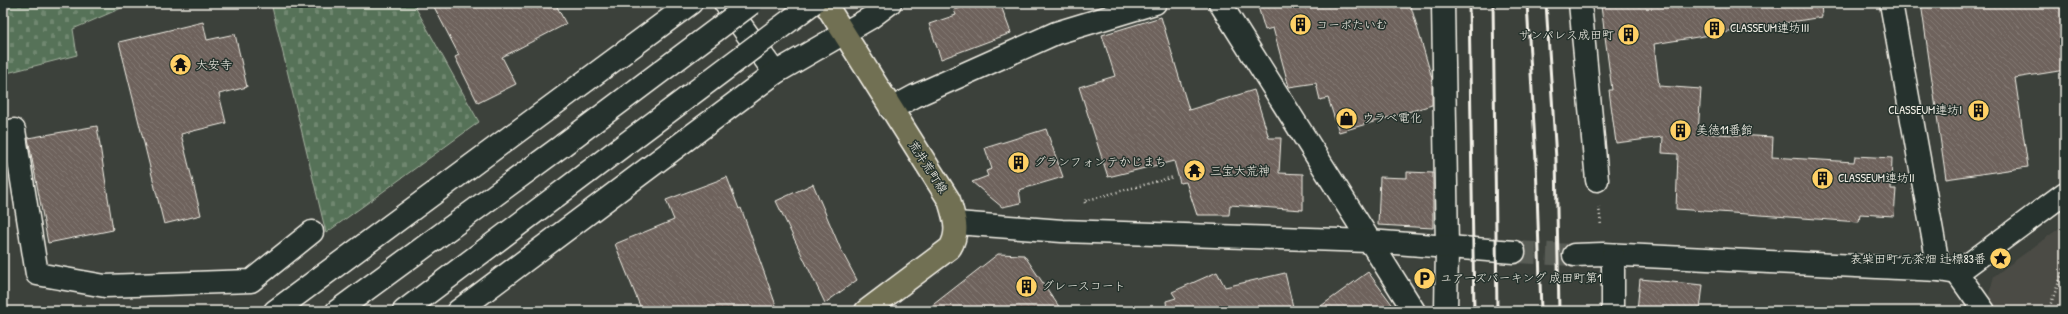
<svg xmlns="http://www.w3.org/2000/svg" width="2068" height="314" font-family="'Patrick Hand','Klee One',sans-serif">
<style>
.built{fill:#4b4b45}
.cemetery{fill:url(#cemetery-stones);stroke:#a5b2a0}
.building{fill:url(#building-back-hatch);stroke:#f4f1e8}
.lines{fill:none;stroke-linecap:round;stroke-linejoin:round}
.minor-tunnel{stroke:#585b55;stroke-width:22;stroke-dasharray:22 11;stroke-linecap:butt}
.minor-casing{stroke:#f4f1e8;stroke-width:25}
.major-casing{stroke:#f4f1e8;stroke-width:25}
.path{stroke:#f4f1e8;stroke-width:2.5;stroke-dasharray:1 3;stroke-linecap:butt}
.minor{stroke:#26332d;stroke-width:22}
.major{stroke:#716f52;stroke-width:22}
.rail{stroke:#f4f1e8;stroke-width:3}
.minor-bridge-casing{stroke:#f4f1e8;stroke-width:25;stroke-linecap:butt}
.minor-bridge{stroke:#26332d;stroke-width:22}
.labels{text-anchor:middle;stroke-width:3;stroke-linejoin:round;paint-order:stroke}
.poi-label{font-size:12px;fill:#f4f1e8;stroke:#26332d;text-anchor:start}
.street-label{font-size:12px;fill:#f4f1e8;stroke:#26332d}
</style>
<defs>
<pattern id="cemetery-stones" width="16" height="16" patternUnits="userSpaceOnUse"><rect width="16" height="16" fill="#567258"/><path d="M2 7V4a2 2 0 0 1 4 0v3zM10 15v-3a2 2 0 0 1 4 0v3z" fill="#6f8770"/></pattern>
<pattern id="building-back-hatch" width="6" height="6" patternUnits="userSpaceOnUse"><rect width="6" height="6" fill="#6e625b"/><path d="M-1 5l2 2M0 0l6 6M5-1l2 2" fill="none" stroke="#837973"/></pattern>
</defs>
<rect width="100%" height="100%" fill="#3c413b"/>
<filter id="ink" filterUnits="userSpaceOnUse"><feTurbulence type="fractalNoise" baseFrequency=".025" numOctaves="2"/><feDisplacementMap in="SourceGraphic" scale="8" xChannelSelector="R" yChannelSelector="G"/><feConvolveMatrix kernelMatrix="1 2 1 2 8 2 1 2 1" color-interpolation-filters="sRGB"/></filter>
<g filter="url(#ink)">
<!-- built -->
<polygon class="built" points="2065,224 2065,311 1998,311 1988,298 1994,276"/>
<!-- cemetery -->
<g class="cemetery">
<polygon points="3,3 133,3 73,29 77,55 3,74"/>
<polygon points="271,3 413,3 479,122 326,233"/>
</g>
<!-- building -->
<g class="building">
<polygon points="432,3 555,3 566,24 502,57 516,84 478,103 455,57 459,55"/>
<polygon points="974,3 1000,3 1011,33 941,59 929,24 956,15 954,10"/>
<polygon points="1257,3 1410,3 1432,78 1432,105 1339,132 1328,98 1320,100 1316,83 1289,87 1273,28 1265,30"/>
<polygon points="1624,3 1821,3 1822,17 1654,44 1659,86 1701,89 1698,133 1773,137 1772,157 1854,162 1855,156 1892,158 1891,189 1896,189 1894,216 1860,214 1859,222 1676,209 1678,154 1662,153 1663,137 1616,143 1609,90 1612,90 1601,6"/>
<polygon points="1921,3 2065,3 2065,70 2015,78 2028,167 1946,179"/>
<polygon points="1161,17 1189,110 1254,90 1269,138 1281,138 1279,173 1303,174 1303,210 1230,205 1229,215 1197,215 1186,182 1180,183 1174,161 1108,177 1079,87 1115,76 1102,35"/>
<polygon points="203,22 207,40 235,34 247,87 219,94 226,123 181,134 201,215 164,224 119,42"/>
<polygon points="97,126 113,230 48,243 28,138"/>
<polygon points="1046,129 1063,177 1019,190 1021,203 1002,207 972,182 988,176 986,171 992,169 985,148"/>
<polygon points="1407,172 1433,173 1433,228 1378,225 1380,177 1407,178"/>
<polygon points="727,177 739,209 741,208 778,311 642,311 615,244 674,220 666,200"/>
<polygon points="813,184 841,250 857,280 825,303 776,201"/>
<polygon points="998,254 1024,255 1062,311 925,311"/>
<polygon points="1217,272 1225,287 1285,273 1294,311 1167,311 1166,301 1176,298 1172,292"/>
<polygon points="1368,272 1397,311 1314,311"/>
<polygon points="1640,279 1703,285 1700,310 1680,309 1680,311 1637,311"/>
</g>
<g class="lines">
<!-- minor-tunnel -->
<polyline class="minor-tunnel" points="1514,252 1574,255"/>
<defs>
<g id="minor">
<polyline points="725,3 775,73"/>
<polyline points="1220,3 1414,311"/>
<polyline points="1443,3 1447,248 1446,311"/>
<polyline points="1580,3 1597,180"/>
<polyline points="1891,3 1939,270"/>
<polyline points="891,109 915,96 1056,33 1155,3"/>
<polyline points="3,133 14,130 37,274 105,286 251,281 312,232"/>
<polyline points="956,223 1062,231 1369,241 1514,252"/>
<polyline points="1574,255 1603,254 1939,270 1957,273 2065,193"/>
<polyline points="1957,273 1984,311"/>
<polyline points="275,311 691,3"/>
<polyline points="337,311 563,145"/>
<polyline points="404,311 587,173"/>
<polyline points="458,311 775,73 870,18 890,3"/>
<polyline points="1613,311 1613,255"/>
</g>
<path id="major" d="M825,3L949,200C954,217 960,232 950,248L866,311"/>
</defs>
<!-- minor casing -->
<use href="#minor" class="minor-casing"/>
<!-- major casing -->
<use href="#major" class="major-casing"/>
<!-- path -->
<g class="path">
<polyline points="1085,203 1084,201 1173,177"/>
<polyline points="1599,207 1601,226"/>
<polyline points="2048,311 2065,266"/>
</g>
<!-- minor -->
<use href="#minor" class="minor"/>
<!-- major -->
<use href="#major" class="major"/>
<!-- rail -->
<g class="rail">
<polyline points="1469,3 1474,311"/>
<polyline points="1493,3 1497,311"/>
<polyline points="1527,3 1536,161 1541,311"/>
<polyline points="1546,3 1556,159 1559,311"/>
</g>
<defs>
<g id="minor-bridge">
<polyline points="563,145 752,3"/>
<polyline points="587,173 813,3"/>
</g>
</defs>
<!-- minor-bridge casing -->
<use href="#minor-bridge" class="minor-bridge-casing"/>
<!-- minor-bridge -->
<use href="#minor-bridge" class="minor-bridge"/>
</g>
</g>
<!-- icons -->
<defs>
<symbol id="building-disc" viewBox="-11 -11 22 22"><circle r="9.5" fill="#ffd166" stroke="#26332d"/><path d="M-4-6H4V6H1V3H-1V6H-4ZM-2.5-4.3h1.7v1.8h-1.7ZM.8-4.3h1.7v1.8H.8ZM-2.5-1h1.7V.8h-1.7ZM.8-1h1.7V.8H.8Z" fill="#111"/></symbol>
<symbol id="temple-disc" viewBox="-11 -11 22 22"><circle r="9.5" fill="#ffd166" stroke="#26332d"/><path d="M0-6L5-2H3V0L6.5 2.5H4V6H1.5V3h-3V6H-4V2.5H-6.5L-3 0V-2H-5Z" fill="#111"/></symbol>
<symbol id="shop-disc" viewBox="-11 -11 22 22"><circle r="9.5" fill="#ffd166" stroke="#26332d"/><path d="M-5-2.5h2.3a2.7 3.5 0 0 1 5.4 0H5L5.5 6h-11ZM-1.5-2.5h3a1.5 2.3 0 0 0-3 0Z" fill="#111"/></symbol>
<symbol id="sight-disc" viewBox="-11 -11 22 22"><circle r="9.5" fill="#ffd166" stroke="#26332d"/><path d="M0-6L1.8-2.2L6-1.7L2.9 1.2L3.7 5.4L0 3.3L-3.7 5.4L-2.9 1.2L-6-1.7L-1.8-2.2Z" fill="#111"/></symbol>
<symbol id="parking-disc" viewBox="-11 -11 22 22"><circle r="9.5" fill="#ffd166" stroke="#26332d"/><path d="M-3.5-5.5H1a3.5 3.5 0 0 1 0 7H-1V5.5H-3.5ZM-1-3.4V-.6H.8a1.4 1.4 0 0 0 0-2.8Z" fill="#111"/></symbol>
</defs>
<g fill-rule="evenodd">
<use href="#building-disc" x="1288" y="12" width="25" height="25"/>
<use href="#building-disc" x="1702" y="16" width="25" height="25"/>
<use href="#building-disc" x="1616" y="22" width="25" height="25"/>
<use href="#temple-disc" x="168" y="52" width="25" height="25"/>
<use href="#building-disc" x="1966" y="98" width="25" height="25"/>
<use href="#shop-disc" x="1334" y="106" width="25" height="25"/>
<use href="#building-disc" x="1668" y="118" width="25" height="25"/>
<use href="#building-disc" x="1006" y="150" width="25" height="25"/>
<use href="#temple-disc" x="1182" y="158" width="25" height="25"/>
<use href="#building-disc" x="1810" y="166" width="25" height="25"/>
<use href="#sight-disc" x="1988" y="246" width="25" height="25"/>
<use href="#parking-disc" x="1412" y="266" width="25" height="25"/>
<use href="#building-disc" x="1014" y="274" width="25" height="25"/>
</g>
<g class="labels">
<!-- poi labels -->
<g class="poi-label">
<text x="1316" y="29">コーポたいむ</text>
<text x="1730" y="32">CLASSEUM連坊III</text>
<text x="1614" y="39" text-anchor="end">サンパレス成田町</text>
<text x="196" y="69">大安寺</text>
<text x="1962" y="114" text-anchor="end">CLASSEUM連坊I</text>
<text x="1362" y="122">ウラベ電化</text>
<text x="1696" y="134">美徳11番館</text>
<text x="1034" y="166">グランフォンテかじまち</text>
<text x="1210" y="175">三宝大荒神</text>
<text x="1838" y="182">CLASSEUM連坊II</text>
<text x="1986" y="263" text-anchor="end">表柴田町 元茶畑 辻標83番</text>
<text x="1440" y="282">ユアーズパーキング 成田町第1</text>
<text x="1042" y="290">グレースコート</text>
</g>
<!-- street labels -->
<g class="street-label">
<text transform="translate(928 167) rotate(57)" y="4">荒井荒町線</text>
</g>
</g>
<!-- margin -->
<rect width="2068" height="314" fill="none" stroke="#26332d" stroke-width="16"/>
<rect x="8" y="8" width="2052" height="298" fill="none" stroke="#f4f1e8" stroke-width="1.5" filter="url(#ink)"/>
</svg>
